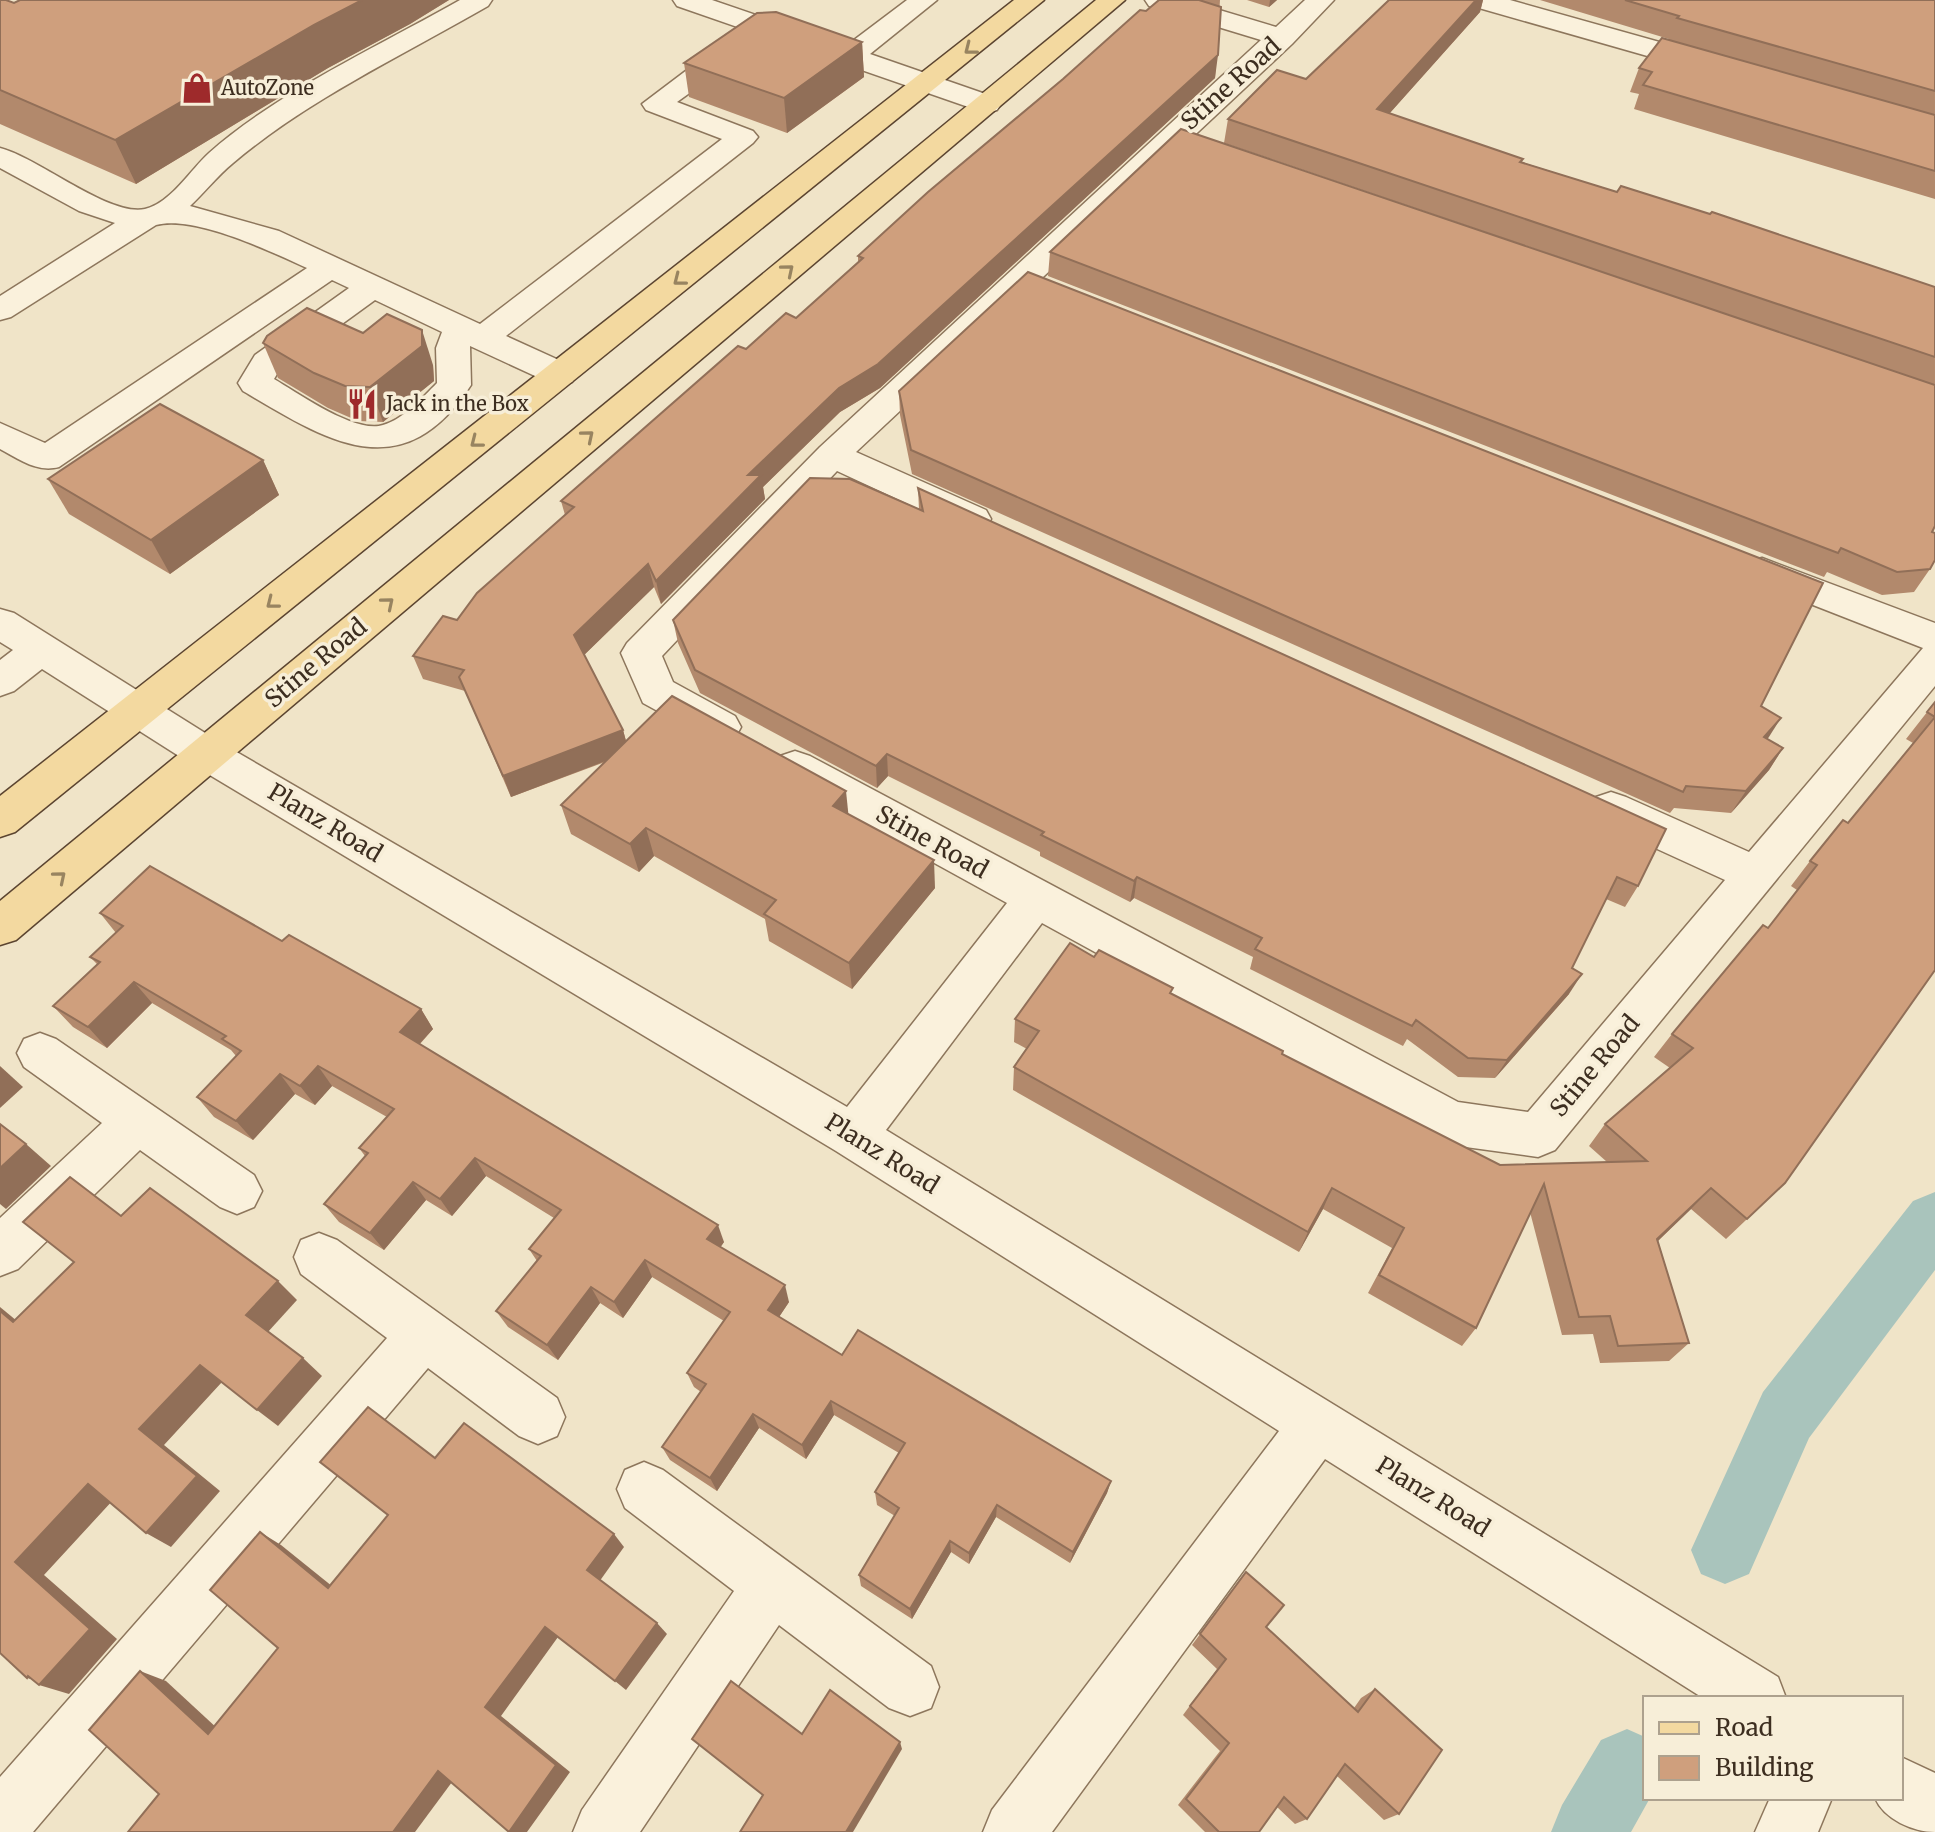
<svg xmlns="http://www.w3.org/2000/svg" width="1935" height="1832" font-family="Merriweather,serif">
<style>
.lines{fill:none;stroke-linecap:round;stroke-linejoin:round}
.canal{fill:#a9c4bc;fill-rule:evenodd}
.minor-casing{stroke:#8d765c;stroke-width:3}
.major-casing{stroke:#5b4430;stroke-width:3}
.minor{fill:#faf1dc;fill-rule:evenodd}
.major{fill:#f3d9a0;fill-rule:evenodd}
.wall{fill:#b2896c}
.shaded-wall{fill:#916f58}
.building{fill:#cf9f7d;stroke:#916f58;stroke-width:2}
.oneway{stroke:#988460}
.labels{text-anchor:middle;stroke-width:7;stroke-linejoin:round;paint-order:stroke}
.far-poi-label{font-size:20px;fill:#3d2e20;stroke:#f7eed8;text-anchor:start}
.street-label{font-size:24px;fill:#3d2e20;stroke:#f7eed8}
</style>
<rect width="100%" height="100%" fill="#f0e4c8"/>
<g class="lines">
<!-- canal -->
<g class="canal">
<polygon points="1935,1192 1935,1270 1809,1438 1749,1574 1725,1584 1701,1574 1691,1550 1763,1392 1913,1201"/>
<polygon points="1627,1729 1645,1737 1645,1798 1650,1798 1631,1832 1551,1832 1562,1805 1601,1740"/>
</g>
<defs>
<g id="minor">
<path d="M460,0H492L488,6C403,55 309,99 233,163C217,176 205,192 190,206L279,231L480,324L722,139L646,110L642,104L724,42L734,40L744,42L748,48L744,54L677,102L753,131L758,137L753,143L506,336L572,366L577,374L572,382L560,385L548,382L470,346L471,385C402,491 326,440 243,391L238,383L255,355L349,288L332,280L59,467C37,473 19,459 0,449V423L45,443L307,268C270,251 194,215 156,225L11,317L0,320V296L115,223L79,211L0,168V148C39,158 109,217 145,209C171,203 191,169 209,153C276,93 381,45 460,0ZM375,300L442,332L436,348L437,383C422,398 404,419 383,425C355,434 298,393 274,379L280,369Z"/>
<polygon points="673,0 712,0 846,46 907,0 937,0 870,54 997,98 1001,104 997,110 987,113 977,110 677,6"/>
<polygon points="1145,0 1186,0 1276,27 1305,0 1334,0 1292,44 856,452 986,510 991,519 986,528 973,532 960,528 837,471 662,656 673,682 735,716 741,727 735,738 721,742 707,738 643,703 621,653 627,643 820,447 1261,40 1149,6"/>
<polygon points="1468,0 1510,0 1720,59 1724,65 1720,71 1710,73 1700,71 1472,6"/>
<polygon points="1762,558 1935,623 1935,686 1555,1150 1538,1157 1451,1145 1434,1138 1042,923 886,1130 1778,1677 1786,1698 1703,1698 1325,1459 1052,1832 983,1832 992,1810 1279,1431 836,1151 193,765 42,669 14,691 0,696 0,660 13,650 0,642 0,609 14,613 221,743 847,1107 1007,903 780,778 774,767 780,756 795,751 810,756 1458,1102 1528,1112 1725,880 1596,821 1590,809 1596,797 1611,792 1626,797 1749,852 1923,648 1749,580 1743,571 1749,562"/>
<polygon points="40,1033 56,1039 254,1175 262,1191 254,1207 237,1214 220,1207 140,1150 18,1269 0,1276 0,1218 102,1123 24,1067 17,1053 24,1039"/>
<polygon points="319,1233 337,1240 557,1398 565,1417 557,1436 538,1444 519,1436 428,1368 33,1832 0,1832 0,1777 387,1338 301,1274 294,1257 301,1240"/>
<polygon points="644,1462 663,1470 931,1666 939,1687 931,1708 910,1716 889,1708 779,1625 640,1832 573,1832 582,1810 734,1591 625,1508 617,1489 625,1470"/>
<path d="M1901,1757L1935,1773V1832C1913,1832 1884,1819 1875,1798H1901Z"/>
<polygon points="1770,1798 1832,1798 1818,1832 1755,1832"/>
</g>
<g id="major">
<polygon points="1014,0 1044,0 15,832 0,837 0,796"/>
<polygon points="1096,0 1125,0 16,940 0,945 0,901"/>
</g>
</defs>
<!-- minor casing -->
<use href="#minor" class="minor-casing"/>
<!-- major casing -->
<use href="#major" class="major-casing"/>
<!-- minor -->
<use href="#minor" class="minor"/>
<!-- major -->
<use href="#major" class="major"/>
</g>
<!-- wall -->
<g class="wall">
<polygon points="0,0 14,3 20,0 449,0 410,24 328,68 136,184 0,124"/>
<polygon points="1159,0 1220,0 1215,78 880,388 840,412 763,487 765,499 661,604 654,587 584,655 623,730 626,741 849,814 935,888 852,989 769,941 765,919 654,856 639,872 571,834 561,805 605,762 511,797 465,691 423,679 413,656 457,620 565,515 561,501 746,349 796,318 858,262 858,256"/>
<polygon points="1247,0 1277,0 1269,7"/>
<polygon points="1389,0 1483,0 1480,12 1389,114 1523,159 1522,162 1617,192 1935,287 1935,526 1932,532 1930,569 1914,592 1882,595 1827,572 1824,577 1048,276 1050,252 1650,288 1224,143 1228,119 1306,79"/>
<polygon points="1540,0 1935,0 1935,199 1634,109 1639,94 1630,92 1639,68 1669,39"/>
<polygon points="862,42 864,77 787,133 689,97 684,63"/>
<polygon points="263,343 433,365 434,381 383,422 358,421 328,408 278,378"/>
<polygon points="899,391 1761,706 1767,739 1783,748 1769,770 1731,813 1674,808 1670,813 912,474 900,415"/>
<polygon points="263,460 279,495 170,574 69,514 48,479"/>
<polygon points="918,488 1638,886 1625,907 1606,899 1572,968 1569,994 1495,1078 1458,1077 1407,1039 1403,1046 1250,969 1253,957 1134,898 1130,902 1040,856 1040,852 888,776 877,788 700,693 678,643 673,620 919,510"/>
<polygon points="1935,702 1935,970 1785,1183 1726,1239 1691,1209 1658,1241 1689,1343 1669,1361 1600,1363 1593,1334 1562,1335 1530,1212 1476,1328 1462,1346 1368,1293 1392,1248 1323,1209 1299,1252 1013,1090 1014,1067 1027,1049 1014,1042 1015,1019 1094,957 1172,994 1282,1054 1500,1165 1607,1162 1589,1146 1605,1124 1670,1068 1654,1057 1672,1034 1768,928 1797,890 1791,886 1810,861 1848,823 1913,743 1906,739"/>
<polygon points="100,913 282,941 421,1009 433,1029 420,1044 724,1242 720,1247 789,1302 779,1317 842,1355 1111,1481 1107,1493 1070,1563 996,1517 969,1564 951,1552 912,1619 861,1586 859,1575 895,1516 877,1505 875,1492 899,1453 834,1415 806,1459 759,1428 717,1491 670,1460 662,1447 701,1392 694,1387 687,1373 724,1321 652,1277 623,1318 600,1303 558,1360 508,1327 496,1311 537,1261 529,1249 554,1218 486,1176 452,1216 426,1200 384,1250 339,1222 324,1204 365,1156 359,1148 387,1117 332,1086 315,1105 295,1094 253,1140 214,1117 197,1097 236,1056 231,1050 152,1003 107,1048 73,1027 53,1006 97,964 90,957 116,933"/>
<polygon points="1246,1572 1266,1627 1354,1708 1361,1698 1375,1689 1399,1814 1384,1820 1337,1776 1307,1819 1295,1824 1277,1807 1259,1832 1205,1832 1178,1805 1220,1751 1183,1715 1217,1669 1192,1645"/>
</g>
<!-- shaded-wall -->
<g class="shaded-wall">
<polygon points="362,0 449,0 410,24 328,68 136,184 115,140 314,25"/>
<polygon points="1270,0 1277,0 1269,7"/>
<polygon points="1476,0 1483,0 1480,12 1372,133 1377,109"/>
<polygon points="862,42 864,77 787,133 784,98"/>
<polygon points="1218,55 1215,78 880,388 840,412 763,487 765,499 661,604 656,581 748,475 839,388"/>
<polygon points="422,330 433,365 434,381 383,422 370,387"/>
<polygon points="263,460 279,495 170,574 151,540"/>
<polygon points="648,564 654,587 581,658 574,635"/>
<polygon points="1781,718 1767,740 1764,737"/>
<polygon points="623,730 629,752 511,797 503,776"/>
<polygon points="1783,748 1769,770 1731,813 1746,791"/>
<polygon points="887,754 888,776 877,788 876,766"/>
<polygon points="846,791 849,820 833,806"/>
<polygon points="646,828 654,856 639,872 630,844"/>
<polygon points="934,860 935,888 852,989 849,963"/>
<polygon points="1137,877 1134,898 1130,902 1134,881"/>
<polygon points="1582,974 1569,994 1495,1078 1507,1060"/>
<polygon points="134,982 152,1003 107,1048 88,1027"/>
<polygon points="421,1009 433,1029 412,1052 400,1032"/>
<polygon points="0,1066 23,1087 0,1108"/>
<polygon points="318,1066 332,1086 315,1105 300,1086"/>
<polygon points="280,1074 295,1094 253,1140 236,1121"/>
<polygon points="26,1144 51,1166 6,1209 0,1204 0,1168"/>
<polygon points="475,1158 486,1176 452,1216 440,1199"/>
<polygon points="413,1182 426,1200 384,1250 370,1233"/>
<polygon points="1332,1188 1323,1209 1299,1252 1308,1232"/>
<polygon points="1711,1188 1691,1209 1639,1259 1657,1239"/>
<polygon points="718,1225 724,1242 714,1257 707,1239"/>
<polygon points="645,1260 652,1277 623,1318 614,1302"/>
<polygon points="278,1281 297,1300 267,1333 246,1315"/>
<polygon points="785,1285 789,1302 773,1326 768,1310"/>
<polygon points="591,1287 600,1303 558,1360 547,1345"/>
<polygon points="0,1307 40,1340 13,1322 0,1311"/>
<polygon points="303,1358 322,1376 278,1426 257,1410"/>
<polygon points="200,1365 222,1382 164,1445 220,1491 171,1547 146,1533 139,1429"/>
<polygon points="831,1401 834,1415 806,1459 802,1445"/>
<polygon points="753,1414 759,1428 717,1491 710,1478"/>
<polygon points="1111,1481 1107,1493 1070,1563 1073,1552"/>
<polygon points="88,1484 114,1499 44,1575 117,1639 69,1694 39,1685 42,1682 27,1678 15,1562"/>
<polygon points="997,1505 996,1517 969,1564 969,1553"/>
<polygon points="260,1532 281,1545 348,1599 328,1588"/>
<polygon points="614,1534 624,1547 599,1582 587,1570"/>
<polygon points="950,1541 951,1552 912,1619 910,1609"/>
<polygon points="657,1623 667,1634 626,1690 615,1681"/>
<polygon points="545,1627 558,1637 501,1716 570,1772 527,1832 509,1832 485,1707"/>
<polygon points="140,1671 166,1681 232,1742 208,1734"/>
<polygon points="900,1742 902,1749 853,1832 846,1832"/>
<polygon points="438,1771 455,1778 415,1832 393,1832"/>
</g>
<!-- building -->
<g class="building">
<polygon points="0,0 6,0 14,3 20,0 362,0 314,25 115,140 0,90"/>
<polygon points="1159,0 1199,0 1221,7 1218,55 878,364 839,388 748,475 761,475 656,581 648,564 574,635 623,730 503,776 459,677 464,670 413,656 443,616 457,620 477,593 574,507 561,501 738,346 746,349 786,313 796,318 863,258 858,256 928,192 1063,79 1140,10 1146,11"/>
<polygon points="1389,0 1476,0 1377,109 1523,159 1520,162 1617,192 1621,186 1710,214 1712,212 1935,287 1935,357 1228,119 1277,70 1306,79"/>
<polygon points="1625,0 1935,0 1935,91 1677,18 1679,16"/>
<polygon points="776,12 862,42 784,98 684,63 757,13"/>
<polygon points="1662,38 1935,115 1935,171 1643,85 1652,72 1639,68"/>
<polygon points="1181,129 1935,385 1935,526 1932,532 1935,533 1935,560 1930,569 1897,572 1841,548 1838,553 1050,252"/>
<polygon points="1028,272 1823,583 1761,706 1781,718 1764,737 1783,748 1746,791 1686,786 1683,792 911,450 899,391"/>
<polygon points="307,308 363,333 387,314 422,330 422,346 370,387 345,386 314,373 263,343 267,336"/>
<polygon points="160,404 263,460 151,540 48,479"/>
<polygon points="810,478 850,479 923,511 918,488 1666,829 1638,886 1617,877 1572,968 1582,974 1507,1060 1468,1058 1416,1020 1412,1026 1255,949 1262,938 1137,877 1134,881 1041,835 1044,832 887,754 876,766 695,670 673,620"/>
<polygon points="672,696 846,791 833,806 934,860 849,963 764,914 776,900 646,828 630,844 561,805"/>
<polygon points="1935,702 1935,717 1927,712"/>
<polygon points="1935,717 1935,970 1785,1183 1747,1219 1711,1188 1657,1239 1689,1343 1618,1346 1610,1316 1579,1317 1544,1184 1476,1328 1379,1275 1404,1228 1332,1188 1308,1232 1014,1067 1039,1031 1015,1019 1070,943 1094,957 1099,950 1173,988 1170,993 1283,1051 1282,1054 1500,1165 1647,1161 1605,1124 1693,1048 1672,1034 1763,925 1768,928 1817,865 1810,861 1843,820 1848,823"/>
<polygon points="150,866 282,941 289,935 421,1009 400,1032 718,1225 707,1239 785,1285 768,1310 842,1355 858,1330 1111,1481 1073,1552 997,1505 969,1553 950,1541 910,1609 859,1575 899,1508 875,1492 905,1443 831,1401 802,1445 753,1414 710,1478 662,1447 706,1384 687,1373 730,1312 645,1260 614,1302 591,1287 547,1345 496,1311 541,1256 529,1249 561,1210 475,1158 440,1199 413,1182 370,1233 324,1204 368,1153 359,1148 394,1109 318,1066 300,1086 280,1074 236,1121 197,1097 241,1051 222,1039 226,1036 134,982 88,1027 53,1006 100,962 90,957 123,926 100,913"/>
<polygon points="0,1124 26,1144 0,1168"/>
<polygon points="70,1177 121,1216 150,1188 278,1281 246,1315 303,1358 257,1410 200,1365 139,1429 197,1476 146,1533 88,1484 15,1562 90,1629 39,1685 28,1676 27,1678 0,1653 0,1311 13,1322 74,1262 23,1222"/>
<polygon points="368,1407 435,1458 464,1423 614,1534 587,1570 657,1623 615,1681 545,1627 485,1707 556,1765 509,1832 438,1771 393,1832 128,1832 159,1794 89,1730 140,1671 208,1734 278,1648 210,1590 260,1532 328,1588 388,1515 320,1462"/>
<polygon points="1246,1572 1284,1605 1266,1627 1358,1712 1375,1689 1442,1750 1399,1814 1345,1764 1307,1819 1284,1797 1259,1832 1219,1832 1186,1799 1229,1743 1190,1706 1226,1659 1200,1634"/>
<polygon points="731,1681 802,1734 830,1690 900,1742 846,1832 740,1832 763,1795 692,1739"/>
</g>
<!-- one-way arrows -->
<defs><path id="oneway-chevron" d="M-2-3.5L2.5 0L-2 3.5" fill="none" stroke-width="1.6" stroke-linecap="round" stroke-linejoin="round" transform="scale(2)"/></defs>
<g class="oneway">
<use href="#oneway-chevron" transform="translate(970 49) rotate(142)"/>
<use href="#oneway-chevron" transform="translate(788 270) rotate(-40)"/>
<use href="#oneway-chevron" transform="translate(679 280) rotate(142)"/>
<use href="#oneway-chevron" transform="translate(588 436) rotate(-40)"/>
<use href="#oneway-chevron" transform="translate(476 442) rotate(142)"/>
<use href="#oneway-chevron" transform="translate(272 603) rotate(142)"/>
<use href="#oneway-chevron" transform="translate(388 603) rotate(-40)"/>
<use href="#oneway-chevron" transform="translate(60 877) rotate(-40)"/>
</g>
<!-- icons -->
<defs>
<symbol id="shop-bare" viewBox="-9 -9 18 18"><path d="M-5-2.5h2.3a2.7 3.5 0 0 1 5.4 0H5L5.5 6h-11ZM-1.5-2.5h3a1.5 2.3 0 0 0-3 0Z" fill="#9e2a2b" stroke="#f7eed8" stroke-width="2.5" paint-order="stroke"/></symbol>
<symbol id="restaurant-bare" viewBox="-9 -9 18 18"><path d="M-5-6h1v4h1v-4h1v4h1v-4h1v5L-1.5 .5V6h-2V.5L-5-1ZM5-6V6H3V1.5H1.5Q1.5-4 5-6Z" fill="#9e2a2b" stroke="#f7eed8" stroke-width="2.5" paint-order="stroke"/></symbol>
</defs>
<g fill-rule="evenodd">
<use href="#shop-bare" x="175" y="66" width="44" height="44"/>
<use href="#restaurant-bare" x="340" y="382" width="44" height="44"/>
</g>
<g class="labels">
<!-- far-poi labels -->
<g class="far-poi-label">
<text x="221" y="95">AutoZone</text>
<text x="386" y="411">Jack in the Box</text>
</g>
<!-- street labels -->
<g class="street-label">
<text transform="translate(1231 84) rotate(-42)" y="8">Stine Road</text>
<text transform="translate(316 663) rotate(-40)" y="8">Stine Road</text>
<text transform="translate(325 823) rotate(31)" y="8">Planz Road</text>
<text transform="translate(932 842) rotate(29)" y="8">Stine Road</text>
<text transform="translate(1595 1066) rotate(-50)" y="8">Stine Road</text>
<text transform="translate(882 1154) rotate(32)" y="8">Planz Road</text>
<text transform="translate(1433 1497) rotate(32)" y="8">Planz Road</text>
</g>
</g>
<!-- legend -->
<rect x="1643" y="1696" width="260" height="104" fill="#f7eed8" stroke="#ada18e" stroke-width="2"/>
<rect x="1659" y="1722" width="40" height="12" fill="#f3d9a0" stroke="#ada18e" stroke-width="2"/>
<text x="1715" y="1736" font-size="24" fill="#3d2e20">Road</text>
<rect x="1659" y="1756" width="40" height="24" fill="#cf9f7d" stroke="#ada18e" stroke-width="2"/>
<text x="1715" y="1776" font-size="24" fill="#3d2e20">Building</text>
</svg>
